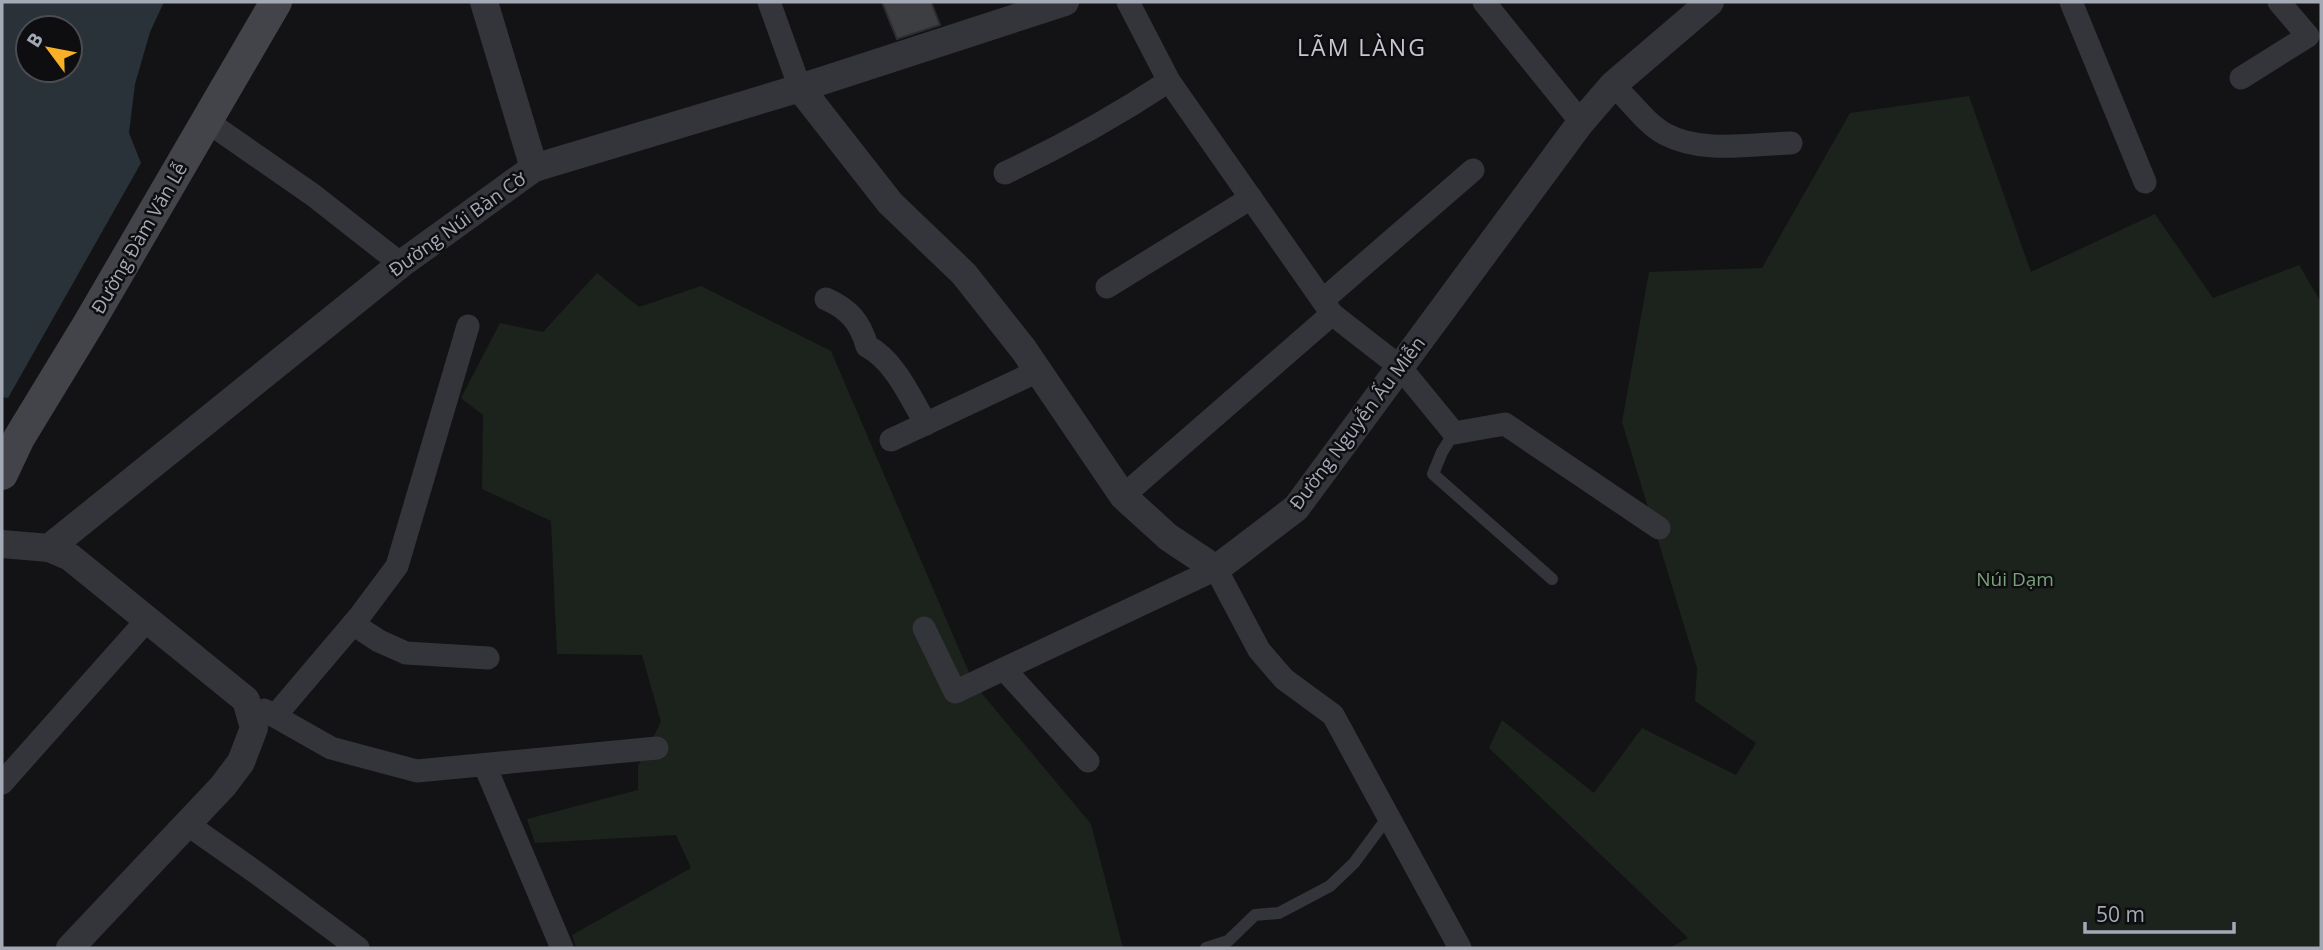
<svg xmlns="http://www.w3.org/2000/svg" width="2323" height="950" font-family="'Open Sans',sans-serif">
<style>
.green{fill:#1b231c}
.water{fill:#293239;fill-rule:evenodd}
.building{fill:#3d3e42;stroke:#2d2d31;stroke-width:2}
.lines{fill:none;stroke-linecap:round;stroke-linejoin:round}
.service{stroke:#34353a;stroke-width:12}
.minor{stroke:#34353a;stroke-width:23}
.tertiary{stroke:#34353a;stroke-width:28}
.secondary{stroke:#42444a;stroke-width:32}
.labels{text-anchor:middle;stroke-width:5;stroke-linejoin:round;paint-order:stroke}
.street-label{font-size:19px;fill:#a4a9b6;stroke:#0e0e10}
.park-label{font-size:19px;fill:#7aa27c;stroke:#0e0e10}
.quarter-label{font-size:23px;letter-spacing:2px;fill:#c5c8d2;stroke:#0e0e10}
</style>
<rect width="100%" height="100%" fill="#131315"/>
<!-- green -->
<g class="green">
<polygon points="1969,96 2031,272 2155,214 2213,298 2299,265 2321,302 2321,948 1669,948 1688,938 1489,748 1502,720 1594,793 1642,728 1736,775 1756,743 1695,701 1697,668 1622,422 1649,272 1762,268 1850,113"/>
<polygon points="597,273 639,307 701,286 831,351 974,684 1091,824 1123,948 576,948 572,935 691,868 676,835 535,843 527,819 638,790 638,766 661,722 642,655 557,654 551,521 482,489 483,415 461,398 500,323 543,332"/>
</g>
<!-- water -->
<path class="water" d="M2,2H164L150,32L135,84L129,133L141,163L8,398L2,397ZM28,28H70V70H28Z"/>
<!-- building -->
<polygon class="building" points="882,2 931,2 940,25 897,39"/>
<g class="lines">
<!-- service -->
<g class="service">
<polyline points="1454,433 1442,452 1433,474 1552,579"/>
<polyline points="1206,948 1228,941 1255,915 1279,913 1330,886 1354,863 1388,817"/>
</g>
<!-- minor -->
<g class="minor">
<polyline points="769,2 800,88"/>
<polyline points="1128,2 1169,81 1332,314 1400,367 1454,433 1505,424 1659,528"/>
<polyline points="1484,2 1581,122"/>
<polyline points="2071,2 2145,182"/>
<polyline points="2241,78 2308,36 2279,2"/>
<path d="M1613,85C1630,100 1645,123 1665,134C1702,154 1752,144 1791,143"/>
<polyline points="208,122 313,195 401,264"/>
<path d="M1005,173C1062,146 1116,116 1169,81"/>
<polyline points="1107,287 1251,198"/>
<path d="M826,299C849,309 860,322 867,346C895,361 910,397 926,424"/>
<polyline points="1323,300 1473,170"/>
<polyline points="891,440 1038,371"/>
<polyline points="1123,496 1332,314"/>
<polyline points="353,624 379,641 406,653 488,658"/>
<polyline points="924,628 955,692 1216,569 1259,650 1284,679 1333,715 1460,948"/>
<polyline points="1004,669 1088,761"/>
<polyline points="264,710 331,748 417,771 657,748"/>
<polyline points="275,716 359,617 397,566 468,326"/>
<polyline points="485,766 562,948"/>
<polyline points="2,783 147,620"/>
<polyline points="187,824 254,871 358,948"/>
</g>
<!-- tertiary -->
<g class="tertiary">
<polyline points="484,2 534,168"/>
<polyline points="800,88 890,203 964,274 1024,350 1123,496 1168,537 1216,569 1296,508 1581,122 1613,85 1710,2"/>
<polyline points="2,544 49,548 401,264 534,168 800,88 1065,2"/>
<polyline points="49,548 70,557 246,700 254,728 241,762 223,786 70,948"/>
</g>
<!-- secondary -->
<polyline class="secondary" points="2,474 19,438 89,323 276,2"/>
</g>
<g class="labels">
<!-- street labels -->
<g class="street-label">
<text transform="translate(457 224) rotate(-36)" y="7">Đường Núi Bàn Cờ</text>
<text transform="translate(139 238) rotate(-60)" y="7">Đường Đàm Văn Lễ</text>
<text transform="translate(1357 423) rotate(-53)" y="7">Đường Nguyễn Ấu Miễn</text>
</g>
<!-- park labels -->
<g class="park-label">
<text x="2015" y="586">Núi Dạm</text>
</g>
<!-- quarter labels -->
<g class="quarter-label">
<text x="1362" y="56">LÃM LÀNG</text>
</g>
</g>
<!-- border -->
<rect width="2323" height="950" fill="none" stroke="#a4a9b6" stroke-width="7"/>
<!-- north arrow -->
<g transform="translate(49 49) rotate(302)"><circle r="33" fill="#0e0e10" stroke="#4a4c52" stroke-width="2"/>
<path d="M0-5L12 26L0 18L-12 26Z" fill="#f9b026"/>
<text y="-10" font-size="19" font-weight="bold" text-anchor="middle" fill="#a4a9b6">B</text>
</g>
<!-- scale -->
<path d="M2085 922v10h149v-10" fill="none" stroke="#a4a9b6" stroke-width="3.5"/>
<text x="2096" y="922" font-size="21" fill="#a4a9b6" stroke="#0e0e10" stroke-width="5" paint-order="stroke">50 m</text>
</svg>
